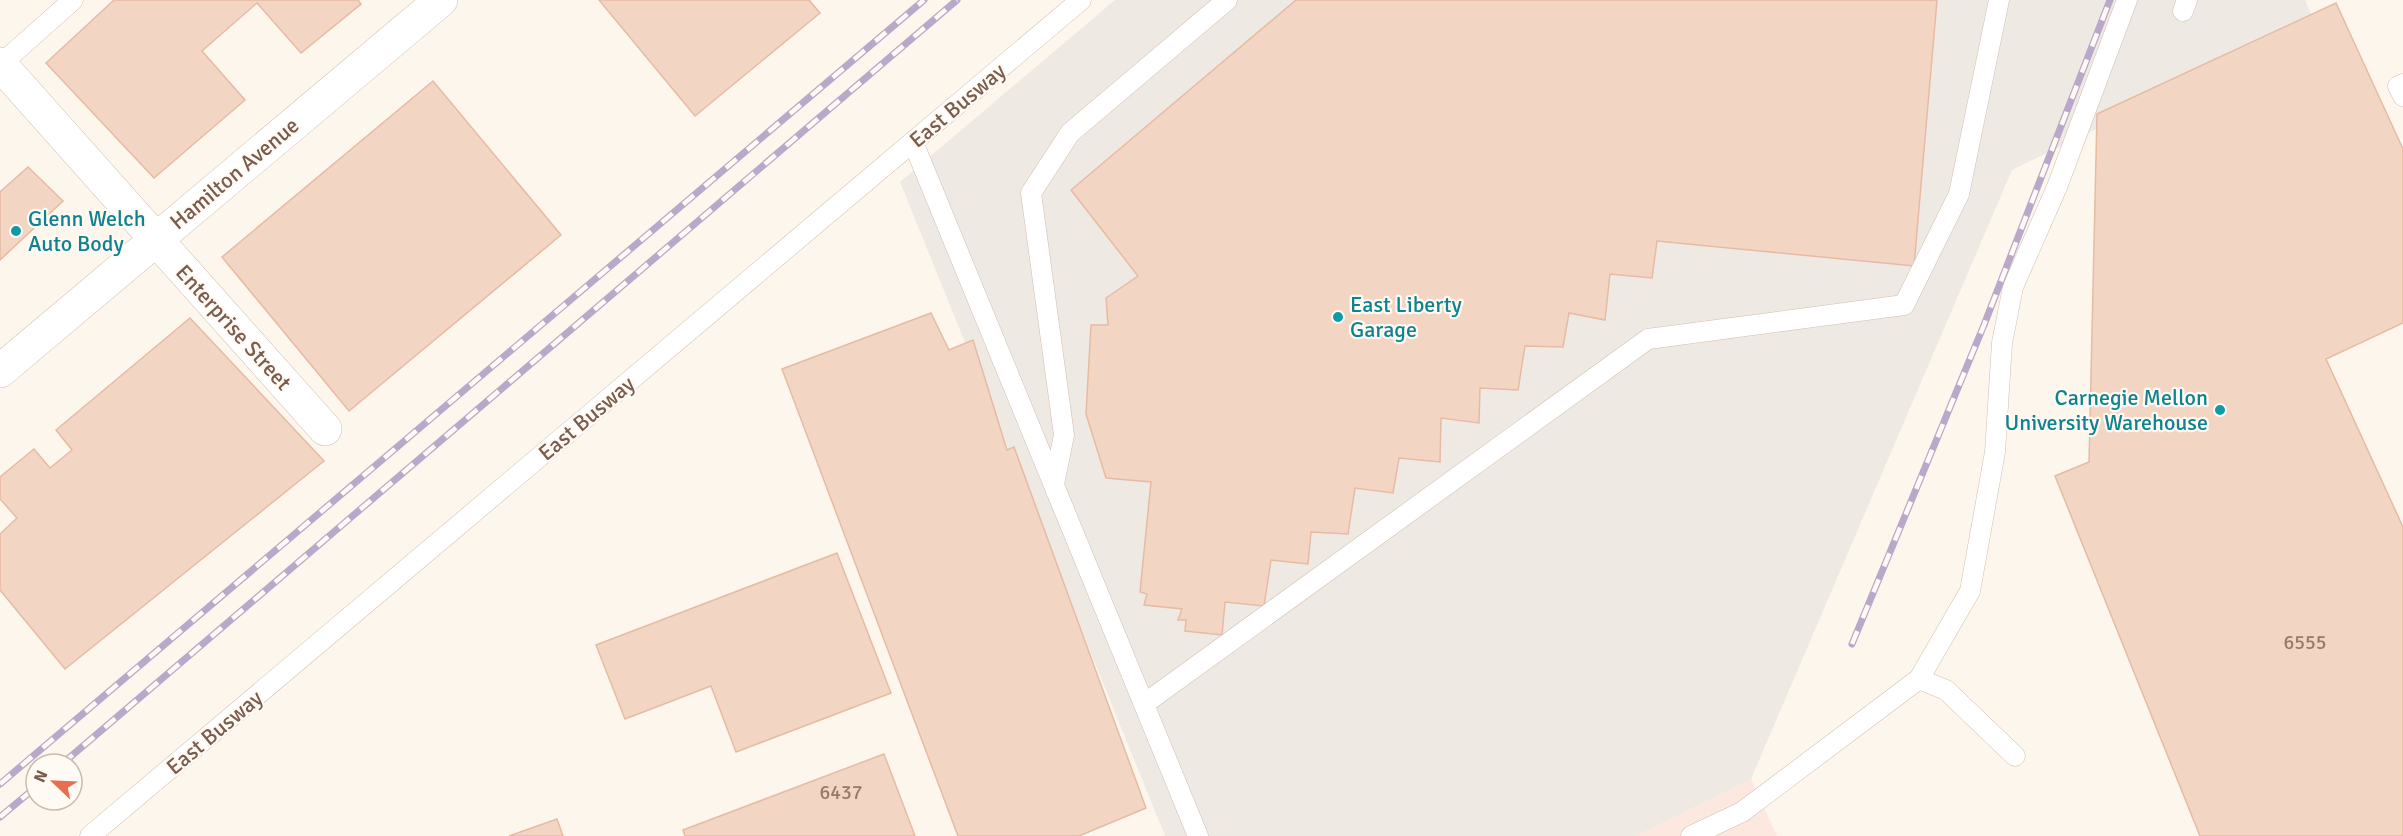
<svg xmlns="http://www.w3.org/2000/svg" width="2403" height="836" font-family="Signika,sans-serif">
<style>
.commercial{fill:#fde8e0}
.industrial{fill:#efe9e4}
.building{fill:#f3d5c3;stroke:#e6bba3;stroke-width:1.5}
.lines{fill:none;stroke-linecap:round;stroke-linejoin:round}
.lane-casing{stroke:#d1beb0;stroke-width:21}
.street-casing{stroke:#d1beb0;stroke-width:34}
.lane{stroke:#fff;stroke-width:20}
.street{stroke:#fff;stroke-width:33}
.rail-casing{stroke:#b9a8c9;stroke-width:7}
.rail{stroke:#fffaf3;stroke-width:4.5;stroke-dasharray:14;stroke-linecap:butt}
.culture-dot{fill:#0f9aa8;stroke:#fffaf3;stroke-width:2}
.labels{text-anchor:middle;stroke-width:4.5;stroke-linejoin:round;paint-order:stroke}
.number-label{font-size:20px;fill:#987a6a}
.street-label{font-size:22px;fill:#7a5c4d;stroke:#fffaf3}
.culture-label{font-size:22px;fill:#0d838f;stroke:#fffaf3;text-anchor:start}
</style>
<rect width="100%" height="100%" fill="#fdf6ec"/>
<!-- commercial -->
<polygon class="commercial" points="1751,779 1777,836 1636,836"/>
<!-- industrial -->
<polygon class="industrial" points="1115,0 2305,0 2315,22 2012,170 1751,779 1636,836 1165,836 900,182"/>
<!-- building -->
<g class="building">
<polygon points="114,0 358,0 361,4 301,53 257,3 202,51 245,100 154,178 46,63"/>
<polygon points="599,0 809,0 820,13 695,116"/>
<polygon points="1296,0 1937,0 1914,266 1657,241 1652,278 1610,274 1605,320 1569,313 1563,347 1525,346 1518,390 1480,388 1479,423 1441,418 1440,462 1399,458 1393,493 1355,488 1348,534 1311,532 1308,564 1271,560 1264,606 1225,602 1222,635 1185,631 1186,620 1178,620 1182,609 1144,605 1147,594 1140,592 1151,482 1106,478 1086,414 1091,325 1108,325 1106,298 1138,276 1071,190"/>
<polygon points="2336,3 2403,149 2403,323 2326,359 2403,527 2403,836 2200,836 2055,476 2089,462 2097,114"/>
<polygon points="433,81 561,235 349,411 222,257"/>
<polygon points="28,167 63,201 0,260 0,192"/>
<polygon points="931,313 949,350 973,340 1007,450 1014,447 1146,808 1079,836 958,836 782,369"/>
<polygon points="190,318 324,461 65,669 0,590 0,534 17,518 0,499 0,477 34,449 50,468 72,450 56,430"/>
<polygon points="837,553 891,693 736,752 711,686 625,719 596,645"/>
<polygon points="884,754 915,836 685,836 683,830"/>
<polygon points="557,819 563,836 509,836"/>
</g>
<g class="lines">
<defs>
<g id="lane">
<polyline points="2183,11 2187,0"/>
<polyline points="0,65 73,0"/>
<polyline points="2403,84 2398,86 2403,96"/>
<polyline points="913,142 1198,836"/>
<polyline points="1054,484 1064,435 1031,193 1070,133 1227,0"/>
<polyline points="1919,679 1946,690 2015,756"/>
<polyline points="1144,704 1648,339 1904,305 1959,194 1999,0"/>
<polyline points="90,836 1081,0"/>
<polyline points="1691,836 1742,812 1919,679 1970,591 1995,452 2002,343 2013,287 2057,187 2127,0"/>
</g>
<g id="street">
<polyline points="0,64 325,429"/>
<polyline points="0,371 441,0"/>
</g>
</defs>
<!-- lane casing -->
<use href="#lane" class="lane-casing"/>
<!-- street casing -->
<use href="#street" class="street-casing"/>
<!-- lane -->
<use href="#lane" class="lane"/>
<!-- street -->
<use href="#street" class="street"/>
<defs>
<g id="rail">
<polyline points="1852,644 1984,325 2110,0"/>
<polyline points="62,764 957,0"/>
<polyline points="0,784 924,0"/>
<polyline points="0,817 36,787"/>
</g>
</defs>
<!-- rail casing -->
<use href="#rail" class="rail-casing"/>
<!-- rail -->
<use href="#rail" class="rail"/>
</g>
<!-- markers -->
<g class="culture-dot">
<circle cx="16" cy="231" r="6"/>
<circle cx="1338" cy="317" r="6"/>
<circle cx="2220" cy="410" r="6"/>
</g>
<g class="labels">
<!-- number labels -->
<g class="number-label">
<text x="2305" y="649">6555</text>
<text x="841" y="799">6437</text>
</g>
<!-- street labels -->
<g class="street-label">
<text transform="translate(957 105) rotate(-40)" y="8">East Busway</text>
<text transform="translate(234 173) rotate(-40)" y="8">Hamilton Avenue</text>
<text transform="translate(234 327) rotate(48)" y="8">Enterprise Street</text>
<text transform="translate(586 418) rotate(-40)" y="8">East Busway</text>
<text transform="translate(214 732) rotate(-40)" y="8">East Busway</text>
</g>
<!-- culture labels -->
<g class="culture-label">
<text x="28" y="226">Glenn Welch<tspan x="28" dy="25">Auto Body</tspan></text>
<text x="1350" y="312">East Liberty<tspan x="1350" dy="25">Garage</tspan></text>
<text x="2208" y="405" text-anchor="end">Carnegie Mellon<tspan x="2208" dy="25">University Warehouse</tspan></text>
</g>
</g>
<!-- north arrow -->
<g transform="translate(54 782) rotate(293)"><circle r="28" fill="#fffaf3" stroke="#cabbb1" stroke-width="1.5"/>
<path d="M0-4.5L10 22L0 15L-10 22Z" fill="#e76f51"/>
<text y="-9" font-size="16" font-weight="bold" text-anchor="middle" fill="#7a5c4d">N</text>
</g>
</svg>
